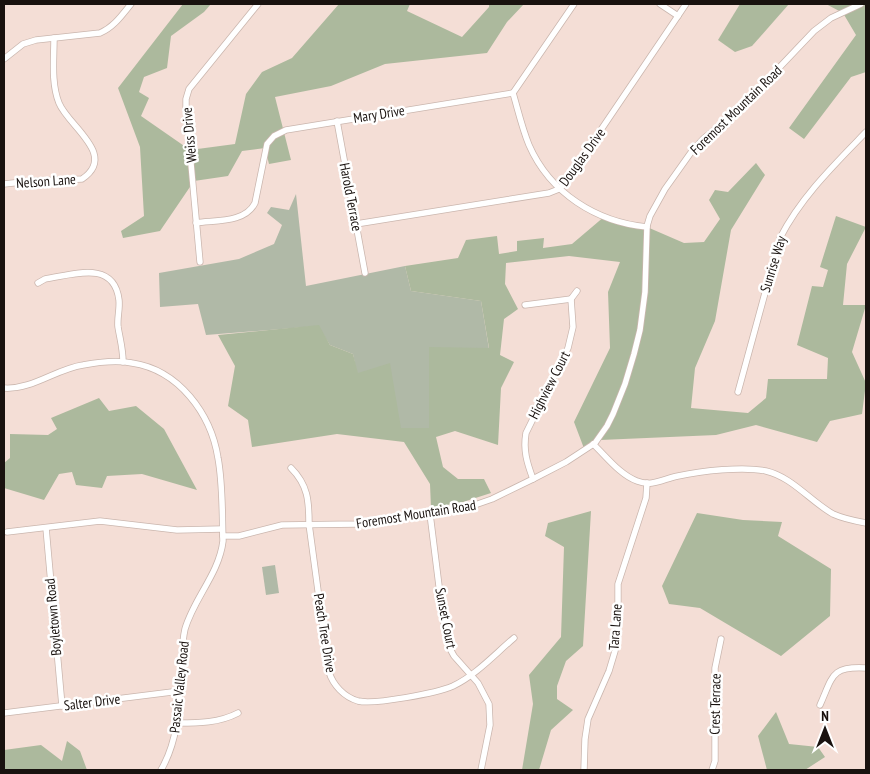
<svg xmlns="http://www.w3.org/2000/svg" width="870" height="774" font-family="'PT Sans Narrow',sans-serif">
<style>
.green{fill:#b0b9a7}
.forest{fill:#acb99d}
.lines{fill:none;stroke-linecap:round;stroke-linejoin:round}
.street-casing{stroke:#cab6ae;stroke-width:7}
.street{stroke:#fff;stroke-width:5.5}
.labels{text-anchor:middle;stroke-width:5;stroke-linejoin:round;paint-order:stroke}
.street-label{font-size:14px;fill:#19120f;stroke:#fff}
</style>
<rect width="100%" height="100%" fill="#f4ded6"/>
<!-- green -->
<g class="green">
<polygon points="296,194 306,286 405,266 411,291 481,301 489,349 429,428 401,429 357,374 353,354 330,345 318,326 206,335 198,304 160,307 159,273 239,259 274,244 282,225 267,213 271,207 289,210"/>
<polygon points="275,565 279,593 266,595 262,567"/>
</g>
<!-- forest -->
<g class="forest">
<polygon points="183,4 211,4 204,12 171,36 167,68 144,77 139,92 149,98 141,116 190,150 235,144 246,94 262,72 292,58 339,4 410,4 407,11 462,37 489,7 489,4 524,4 507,22 487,53 385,64 331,86 275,97 291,160 269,164 265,148 242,151 228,176 194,181 160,231 123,238 121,231 144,216 140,147 118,88"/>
<polygon points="740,4 789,4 752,46 735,52 718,40"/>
<polygon points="826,4 866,4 866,72 851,77 804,139 789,128 856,35 843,13"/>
<polygon points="756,163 765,175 731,230 715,321 695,368 691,408 748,413 766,398 768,379 827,379 828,358 797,345 812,286 823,287 828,270 820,267 836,216 866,227 847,264 843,305 866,305 852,352 866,383 862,414 830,421 817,442 756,425 716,435 600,440 585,451 574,422 610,348 608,292 620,262 569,256 506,263 505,284 518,309 504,319 500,355 514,362 501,388 498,445 455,431 436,437 443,467 458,479 484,479 491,493 463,502 431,508 430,484 404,442 337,434 252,447 248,420 228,406 235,366 218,335 319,325 330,345 353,354 358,373 390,363 401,428 429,428 429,347 489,348 481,301 411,291 405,266 458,258 466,240 497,236 499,254 517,251 517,241 544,238 543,248 572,244 605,216 647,227 684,243 704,242 720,219 709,200 715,190 728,192"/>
<polygon points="99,398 109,411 136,406 164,429 197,490 142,474 107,476 102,488 76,485 72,472 59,474 44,500 4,488 4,463 10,458 10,434 48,435 57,429 51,418"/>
<polygon points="591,511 583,646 566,661 557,686 557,699 573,710 551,730 539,770 522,770 533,704 529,675 561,637 564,547 545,536 548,523"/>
<polygon points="697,513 743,520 782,522 778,536 831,569 830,616 781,656 700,608 669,604 662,586"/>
<polygon points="776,712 789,744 818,747 825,757 805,770 767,770 758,736"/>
<polygon points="67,741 80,751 87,770 4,770 4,750 41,745 62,761"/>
</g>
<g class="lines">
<defs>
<g id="street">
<polyline points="660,4 678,16"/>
<path d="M4,59L23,44L36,40L100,33C114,27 122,15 131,4"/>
<path d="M513,93C518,110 522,128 529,145C550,193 596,222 647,227"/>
<polyline points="337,121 365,273"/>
<path d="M4,184L32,181L82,179C118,155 68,126 59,103C51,83 54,59 54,38"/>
<path d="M196,223C216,220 245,223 255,203L267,144L274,136L286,130L513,93L574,4"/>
<polyline points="356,224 549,193 559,189 565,183 686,4"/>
<polyline points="200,262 186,109 186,99 189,89 258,4"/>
<path d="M38,283L45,279C72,275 114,259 119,300C120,309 117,318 118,327C120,339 123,349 123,362"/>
<polyline points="525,305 571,299"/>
<path d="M4,388C32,390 56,369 83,365C99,362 117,360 132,363C179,370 211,414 218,458C223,485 222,514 223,541C219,574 194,598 185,629C182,642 182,656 181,670C179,705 179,739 161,770"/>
<path d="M738,392L780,238C801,197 834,165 866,132"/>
<path d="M593,444C606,456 620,475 637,481C652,487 663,479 678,476C701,471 743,466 766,471C792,477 810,501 833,514C844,519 855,521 866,523"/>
<path d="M291,468C308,485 309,501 309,524L329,672C333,685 344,697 358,701C374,705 437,693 453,686C476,675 495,654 514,638"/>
<path d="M533,479C527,463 523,450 526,433L568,348L573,327L571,299L577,291"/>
<polyline points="430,514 443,618 449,647 454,656 478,683 489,704 490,725 481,770"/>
<polyline points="46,528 62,706"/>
<polyline points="7,532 100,521 177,530 222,529"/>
<polyline points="223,536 239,536 282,525 358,524 469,507 492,499 533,479 566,462 595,443 607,426 613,414 625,384 634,354 640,330 645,292 647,226 650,216 665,189 692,151 703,139 736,113 814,31 831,18 861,4"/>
<path d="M820,705C833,676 831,666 866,668"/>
<polyline points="4,713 180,691"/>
<path d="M178,723C198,723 219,723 238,713"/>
<polyline points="584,770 585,739 588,719 609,671 615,651 618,624 618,584 646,498 647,483"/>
<polyline points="712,770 715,761 715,668 721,639"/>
</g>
</defs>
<!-- street casing -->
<use href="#street" class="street-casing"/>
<!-- street -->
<use href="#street" class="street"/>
</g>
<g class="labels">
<!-- street labels -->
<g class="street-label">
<text transform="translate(736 110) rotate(-44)" y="5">Foremost Mountain Road</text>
<text transform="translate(379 114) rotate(-9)" y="5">Mary Drive</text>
<text transform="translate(189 135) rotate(-95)" y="5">Weiss Drive</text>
<text transform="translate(582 157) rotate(-54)" y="5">Douglas Drive</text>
<text transform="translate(46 181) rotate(-4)" y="5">Nelson Lane</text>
<text transform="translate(351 197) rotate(79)" y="5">Harold Terrace</text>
<text transform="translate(773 264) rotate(-73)" y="5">Sunrise Way</text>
<text transform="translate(549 385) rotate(-63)" y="5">Highview Court</text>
<text transform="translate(416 514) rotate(-9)" y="5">Foremost Mountain Road</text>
<text transform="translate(53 617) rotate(-95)" y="5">Boyletown Road</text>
<text transform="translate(446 618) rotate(79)" y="5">Sunset Court</text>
<text transform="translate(615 627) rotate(-86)" y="5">Tara Lane</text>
<text transform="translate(325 633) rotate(81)" y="5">Peach Tree Drive</text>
<text transform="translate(179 687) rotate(-84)" y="5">Passaic Valley Road</text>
<text transform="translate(92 702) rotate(-7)" y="5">Salter Drive</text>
<text transform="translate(715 704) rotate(-89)" y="5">Crest Terrace</text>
</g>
</g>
<!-- border -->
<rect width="870" height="774" fill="none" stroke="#19120f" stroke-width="10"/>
<!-- north arrow -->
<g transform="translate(825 729)" stroke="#ffffff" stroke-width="4" paint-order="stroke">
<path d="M0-4L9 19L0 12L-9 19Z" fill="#19120f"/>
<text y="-8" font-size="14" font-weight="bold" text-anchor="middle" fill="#19120f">N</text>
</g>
</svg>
